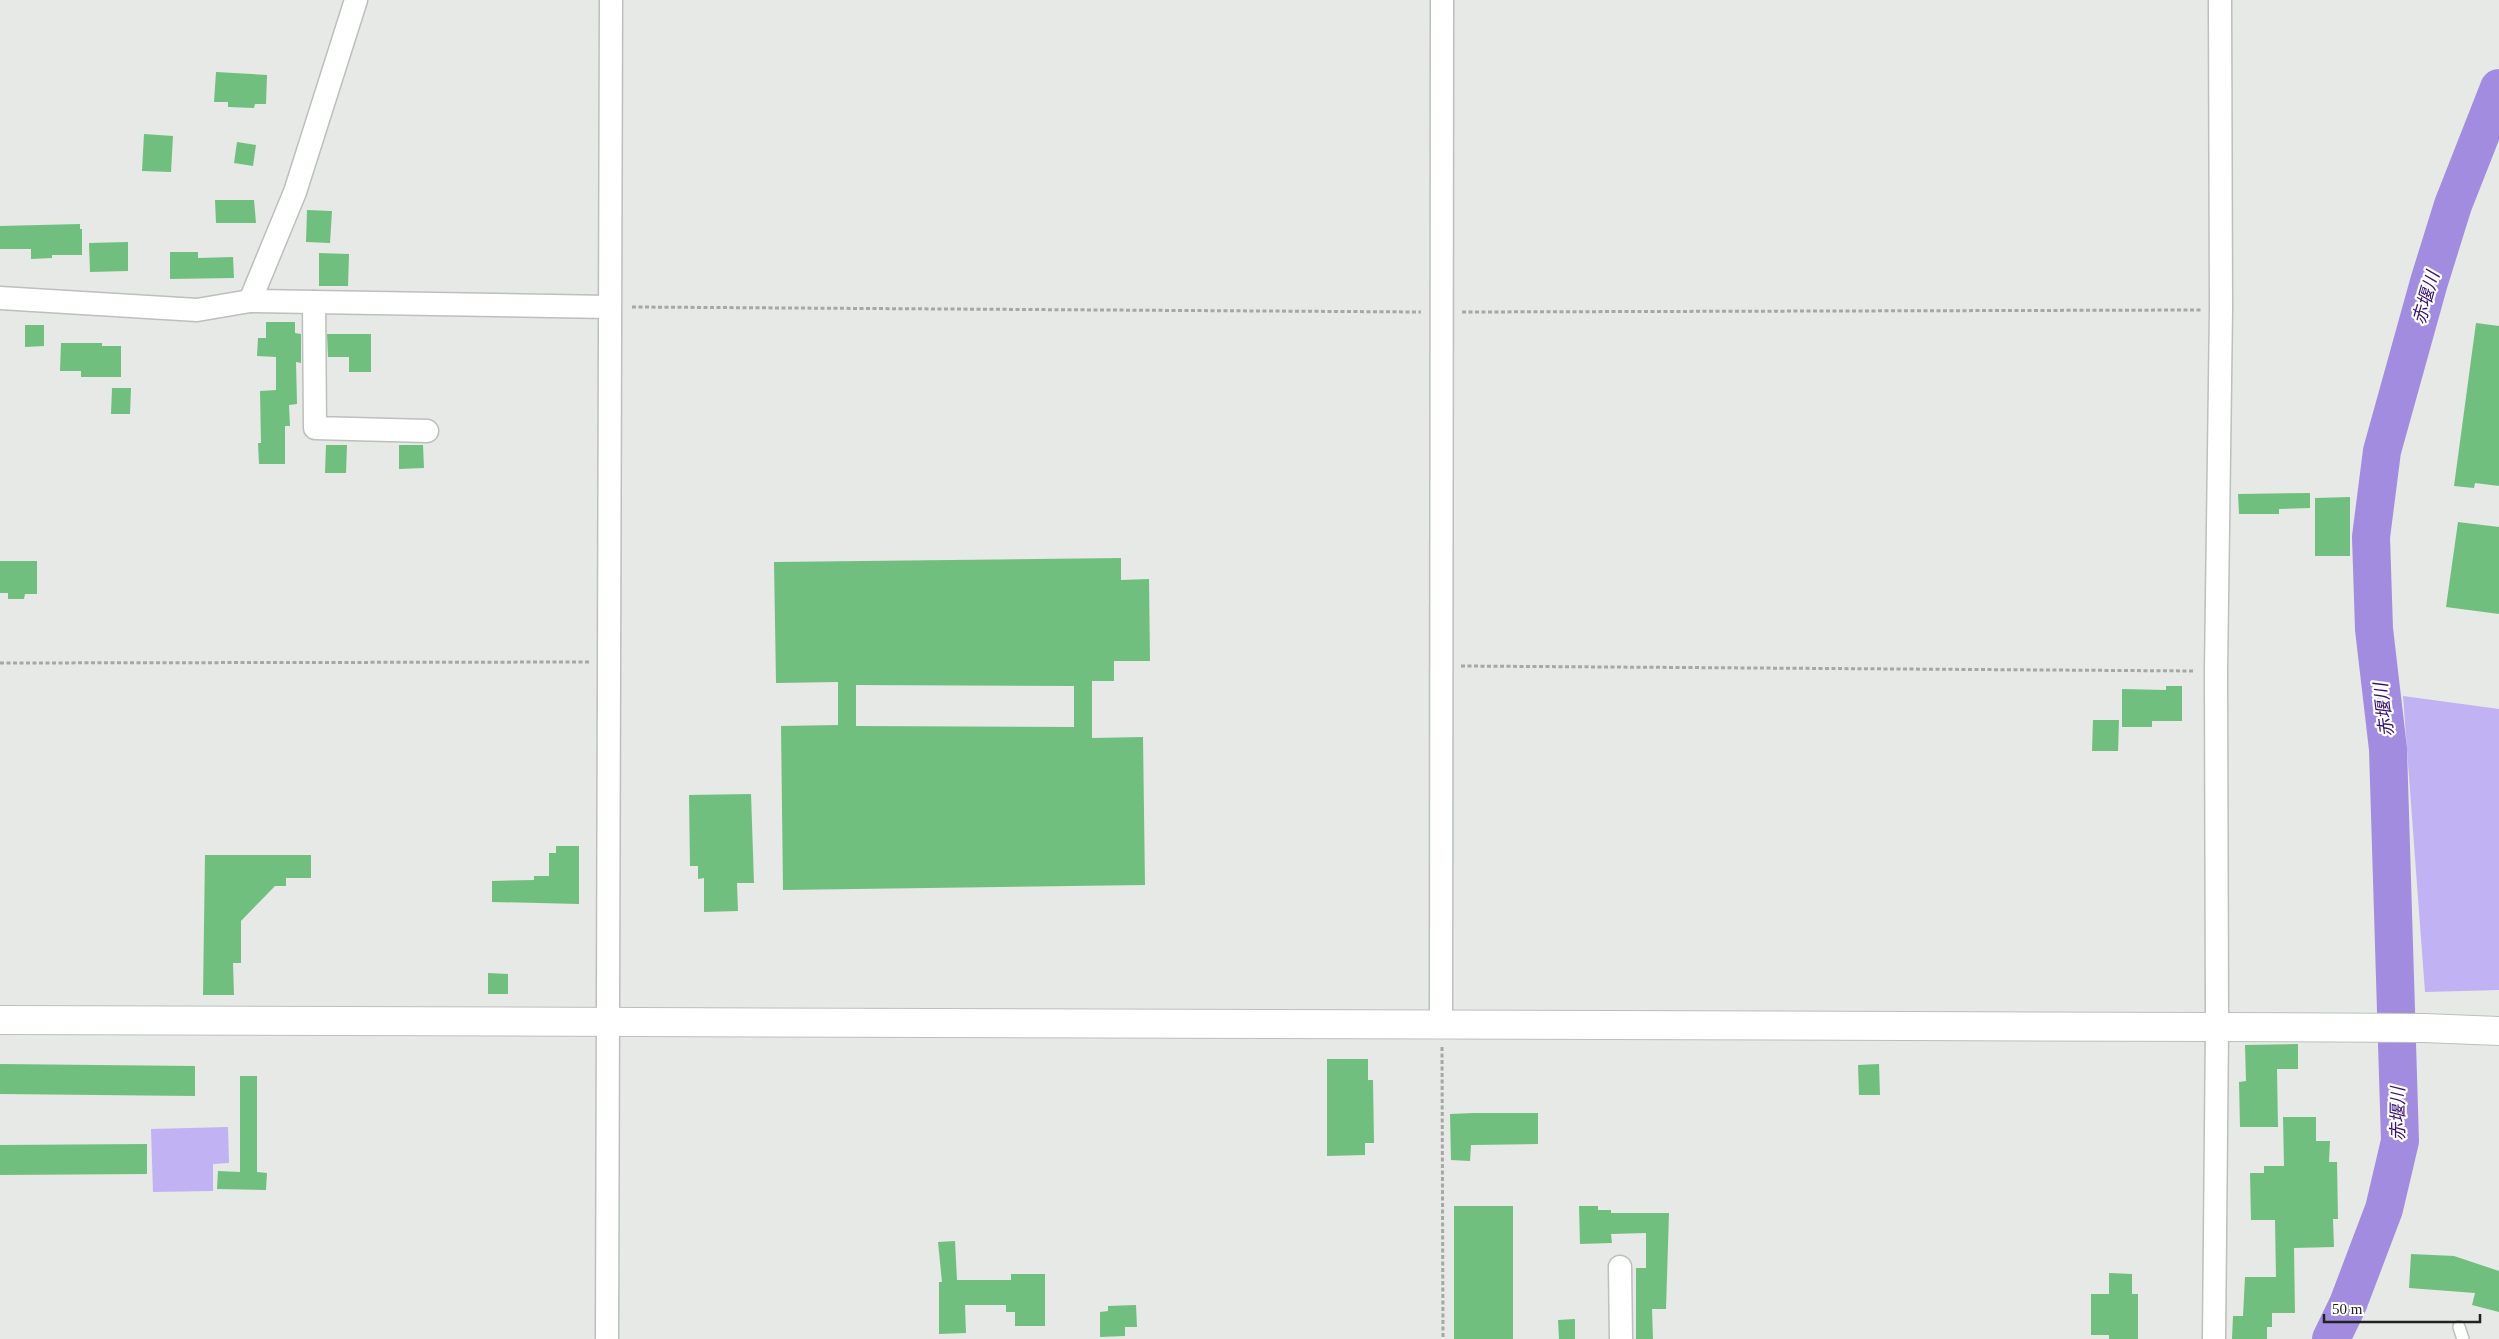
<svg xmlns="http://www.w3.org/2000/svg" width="2499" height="1339" font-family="'Times New Roman','Noto Sans JP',serif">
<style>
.green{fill:#c1b2f4}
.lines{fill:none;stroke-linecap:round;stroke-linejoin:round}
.river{stroke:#a18cdf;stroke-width:38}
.building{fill:#71bf7e;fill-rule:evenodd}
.lane-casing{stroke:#bcbfbc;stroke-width:14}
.street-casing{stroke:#bcbfbc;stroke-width:25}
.secondary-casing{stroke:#bcbfbc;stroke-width:30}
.path{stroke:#a5a8a5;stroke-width:3;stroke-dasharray:4 2.5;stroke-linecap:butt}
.lane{stroke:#fff;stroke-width:11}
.street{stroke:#fff;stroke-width:22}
.secondary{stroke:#fff;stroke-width:28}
.labels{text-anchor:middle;stroke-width:4.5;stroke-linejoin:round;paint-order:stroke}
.water-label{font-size:18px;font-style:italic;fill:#390f72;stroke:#fff}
</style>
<rect width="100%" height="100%" fill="#e6e9e6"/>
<!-- green -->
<g class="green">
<polygon points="2403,696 2499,709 2499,990 2425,992"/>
<polygon points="228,1127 229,1163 213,1164 213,1191 153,1192 151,1129"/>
</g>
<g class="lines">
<!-- river -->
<polyline class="river" points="2331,1339 2348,1304 2384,1209 2400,1141 2388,749 2374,629 2371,537 2382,451 2429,282 2453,205 2499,88"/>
</g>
<!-- building -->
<g class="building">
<polygon points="216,72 267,75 266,104 255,104 254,108 228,107 228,102 214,102"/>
<polygon points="144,134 173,136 171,172 142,171"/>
<polygon points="237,142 256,145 253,166 234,163"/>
<polygon points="215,200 254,200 256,223 216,223"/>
<polygon points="307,210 332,211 330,243 306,242"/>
<polygon points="80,224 80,229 82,229 82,255 52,255 52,258 31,259 31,249 0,249 0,226"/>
<polygon points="128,242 128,271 90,272 89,243"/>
<polygon points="170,252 198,252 198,258 233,257 234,278 170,279"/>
<polygon points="319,253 349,254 348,286 319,286"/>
<polygon points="266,322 295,322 295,333 301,334 301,363 296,362 297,404 289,405 290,426 285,426 285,464 259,464 258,443 261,443 260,391 276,390 276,357 257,356 258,338 266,338"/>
<polygon points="2476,323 2499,326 2499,486 2475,483 2474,488 2454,486"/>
<polygon points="25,325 44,325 44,346 25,347"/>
<polygon points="327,334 371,334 371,372 349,372 349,357 328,357"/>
<polygon points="61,343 102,343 102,346 121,346 121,377 81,377 81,371 60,371"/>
<polygon points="112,388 131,388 130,414 111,414"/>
<polygon points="326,445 347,445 346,473 325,473"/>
<polygon points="399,445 423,445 424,468 399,469"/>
<polygon points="2310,493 2310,508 2279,509 2279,514 2239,514 2238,494"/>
<polygon points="2350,497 2350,556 2315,556 2315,498"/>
<polygon points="2458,522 2499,527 2499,614 2446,607"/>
<path d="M1121,558V580L1149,579L1150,661H1114V681H1092V738L1143,737L1145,885L783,890L781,726L838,725V682L776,683L774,562ZM856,685L1074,686V727L856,726Z"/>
<polygon points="0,561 37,561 37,594 25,594 24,599 8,599 8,593 0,593"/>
<polygon points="2166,686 2182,686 2182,721 2152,721 2152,727 2122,727 2122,689 2166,690"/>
<polygon points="2093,720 2119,720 2118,751 2092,751"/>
<polygon points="751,794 754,883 737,883 738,911 704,912 704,878 698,879 698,866 690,866 689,795"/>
<polygon points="556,846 579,846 579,904 492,902 492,881 534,880 534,876 549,876 549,853 556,853"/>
<polygon points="205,855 311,855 311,878 286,878 286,886 275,886 241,921 241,963 233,963 234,995 203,995"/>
<polygon points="488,973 508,974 508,994 488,994"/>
<polygon points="2298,1044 2298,1069 2277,1069 2278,1127 2240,1127 2239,1082 2246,1081 2245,1045"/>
<polygon points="1327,1059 1368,1059 1368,1080 1373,1080 1374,1143 1365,1143 1365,1155 1327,1156"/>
<polygon points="0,1064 195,1066 195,1096 0,1094"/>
<polygon points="1879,1064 1880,1095 1859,1095 1858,1065"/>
<polygon points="240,1076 257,1076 257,1172 267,1173 266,1190 217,1189 218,1171 240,1172"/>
<polygon points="1474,1113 1538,1113 1538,1144 1471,1145 1470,1161 1451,1160 1450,1114"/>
<polygon points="2283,1117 2316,1117 2316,1141 2330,1141 2329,1162 2337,1162 2338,1219 2333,1219 2334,1247 2294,1248 2295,1313 2272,1313 2272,1327 2267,1327 2267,1339 2232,1339 2233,1316 2243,1316 2245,1277 2276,1277 2275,1220 2251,1220 2250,1173 2264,1173 2264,1166 2284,1166"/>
<polygon points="147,1144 147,1174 0,1175 0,1145"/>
<rect x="1454" y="1206" width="59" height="133"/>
<polygon points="1579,1206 1598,1206 1598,1210 1611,1210 1611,1213 1669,1213 1666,1309 1652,1309 1653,1339 1636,1339 1636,1268 1646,1268 1646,1233 1611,1234 1612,1243 1580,1244"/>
<polygon points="955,1241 957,1280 1011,1280 1011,1274 1045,1274 1045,1326 1015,1326 1015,1312 1006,1312 1006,1305 965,1305 966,1333 939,1334 939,1282 942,1282 938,1242"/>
<polygon points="2411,1254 2454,1256 2499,1271 2499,1312 2472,1305 2475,1293 2409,1288"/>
<polygon points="2109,1273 2132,1274 2132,1294 2138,1294 2138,1339 2109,1339 2109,1335 2091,1335 2091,1294 2109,1294"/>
<polygon points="1136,1305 1137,1327 1125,1327 1125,1336 1100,1337 1100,1312 1108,1311 1108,1306"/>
<polygon points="1575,1319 1575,1339 1559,1339 1558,1320"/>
</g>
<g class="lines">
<defs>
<polyline id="lane" points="2459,1327 2463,1339"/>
<g id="street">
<polyline points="0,298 197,310 250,301 609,307"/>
<polyline points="250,301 295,192 356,0"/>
<polyline points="314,302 315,428 427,431"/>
<polyline points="1441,1024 1442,0"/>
<polyline points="1620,1267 1621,1339"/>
<polyline points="607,1339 611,0"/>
<polyline points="2214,1339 2217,1027 2216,671 2221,310 2220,0"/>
</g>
<polyline id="secondary" points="0,1020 2217,1027 2424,1028 2499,1031"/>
</defs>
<!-- lane casing -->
<use href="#lane" class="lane-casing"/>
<!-- street casing -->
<use href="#street" class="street-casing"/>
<!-- secondary casing -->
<use href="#secondary" class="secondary-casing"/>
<!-- path -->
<g class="path">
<polyline points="632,307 1421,312"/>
<polyline points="1462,312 2201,310"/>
<polyline points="0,663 589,662"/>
<polyline points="1461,666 2195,671"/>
<polyline points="1442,1047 1443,1339"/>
</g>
<!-- lane -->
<use href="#lane" class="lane"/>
<!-- street -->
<use href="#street" class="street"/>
<!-- secondary -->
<use href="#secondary" class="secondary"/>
</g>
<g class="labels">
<!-- water labels -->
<g class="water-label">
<text transform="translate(2426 298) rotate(-74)" y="6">赤堰川</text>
<text transform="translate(2384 710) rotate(-97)" y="6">赤堰川</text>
<text transform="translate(2398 1114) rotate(-90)" y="6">赤堰川</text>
</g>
</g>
<!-- scale -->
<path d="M2324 1314v8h156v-8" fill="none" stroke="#202120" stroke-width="2.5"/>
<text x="2332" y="1314" font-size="15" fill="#202120" stroke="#ffffff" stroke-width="4" paint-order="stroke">50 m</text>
</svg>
